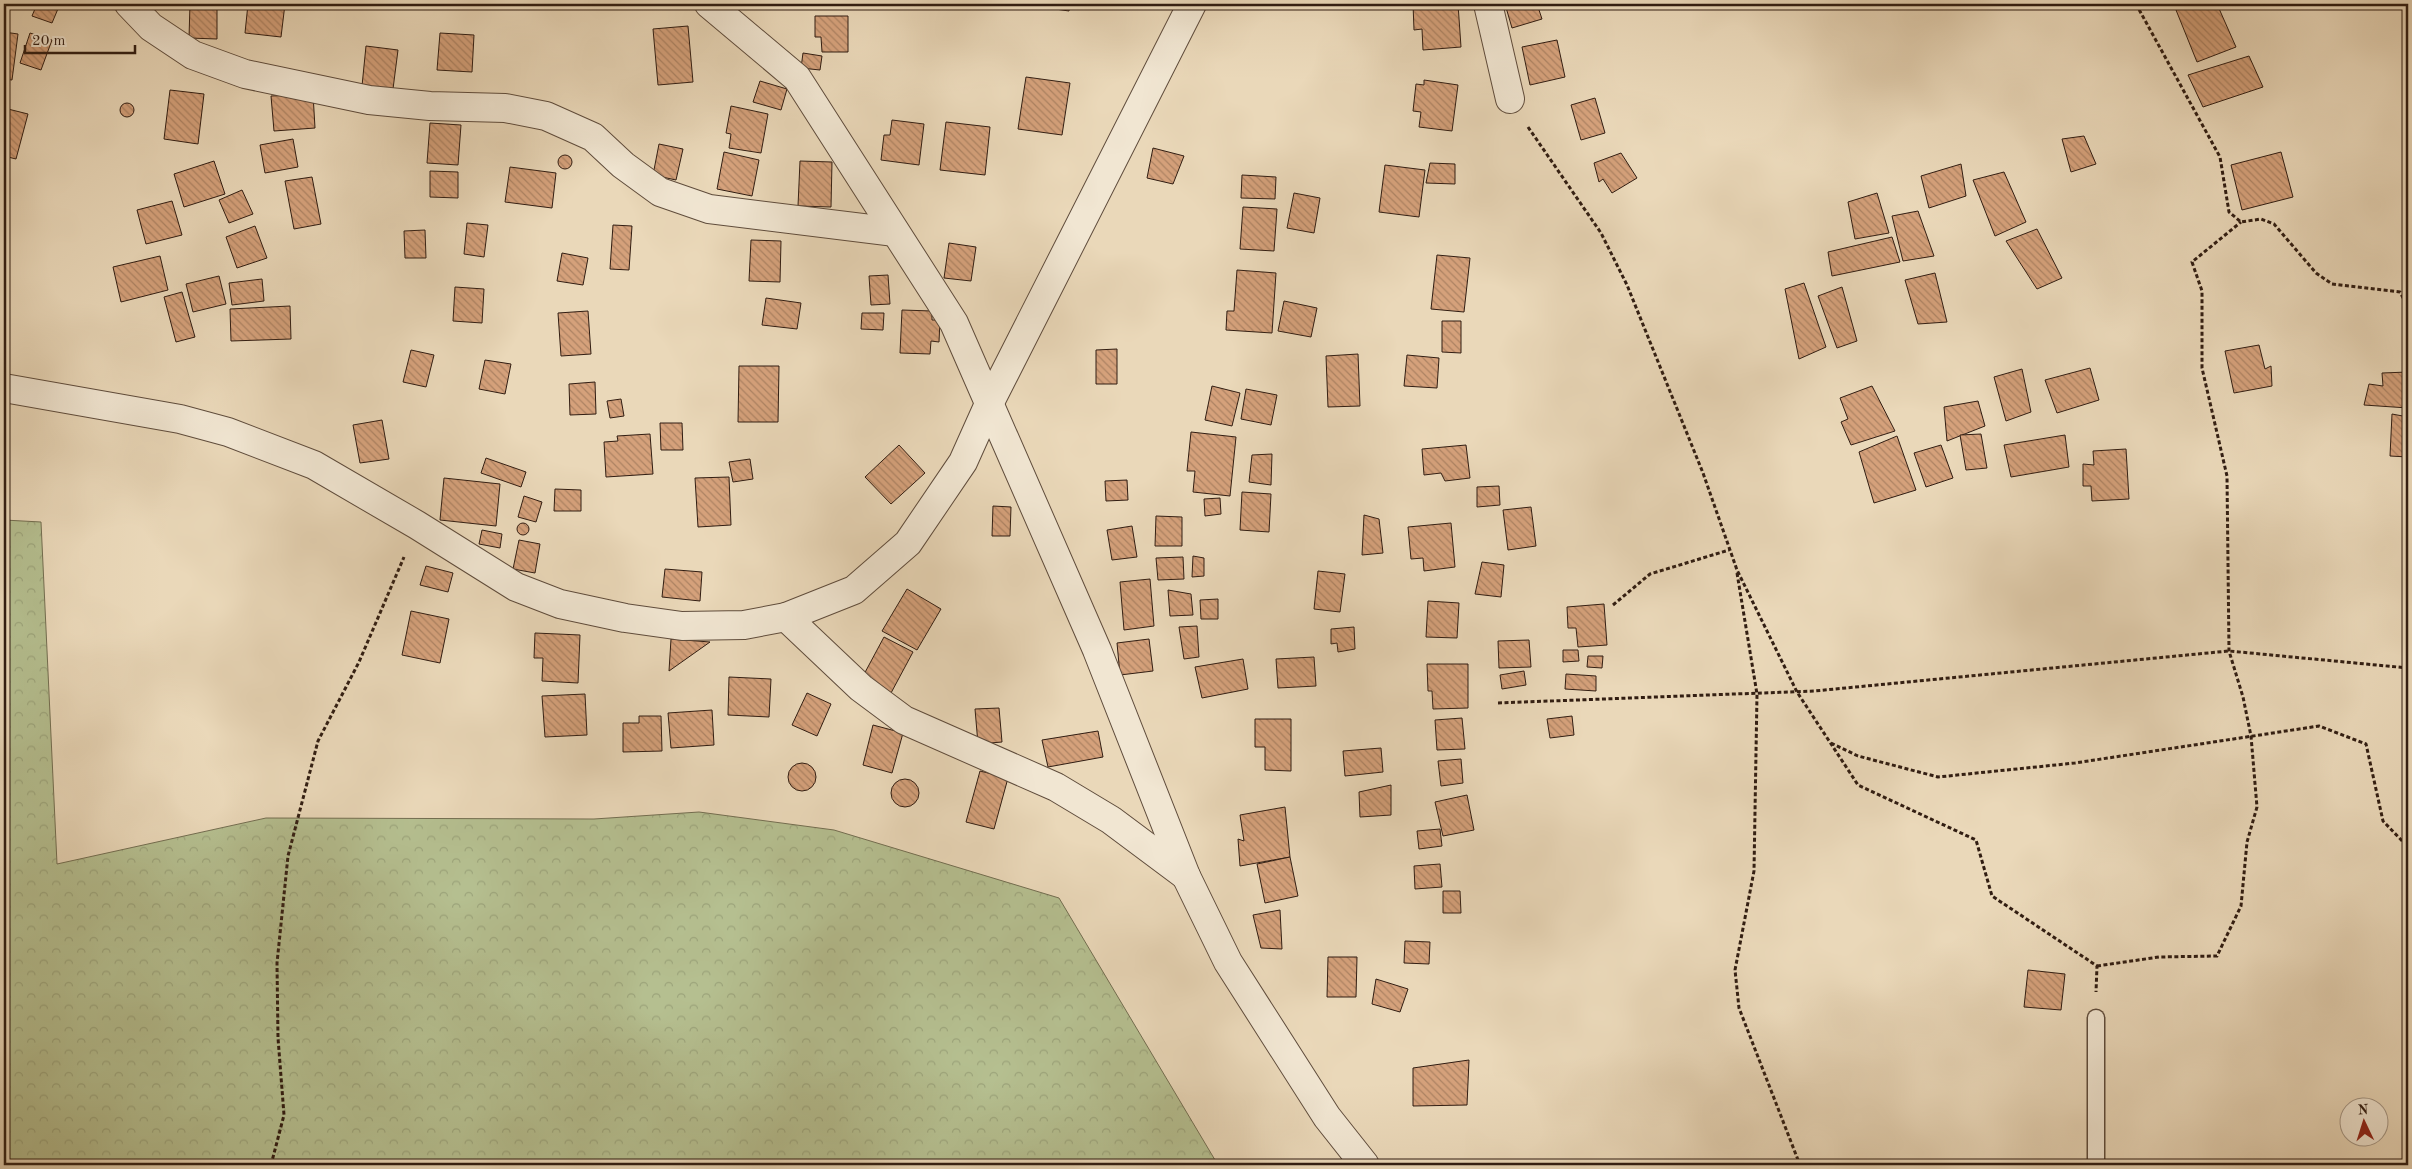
<svg xmlns="http://www.w3.org/2000/svg" width="2412" height="1169" font-family="'Old Standard TT',serif">
<style>
.forest{fill:url(#forest-crowns);stroke:#736e51}
.building{fill:url(#building-back-hatch);stroke:#311d12}
.lines{fill:none;stroke-linecap:round;stroke-linejoin:round}
.service-casing{stroke:#5f4c3c;stroke-width:19}
.minor-casing{stroke:#5f4c3c;stroke-width:30}
.path{stroke:#311d12;stroke-width:3;stroke-dasharray:4 2.5;stroke-linecap:butt}
.service{stroke:#f1e6d2;stroke-width:16}
.minor{stroke:#f1e6d2;stroke-width:28}
</style>
<defs>
<pattern id="forest-crowns" width="20" height="18" patternUnits="userSpaceOnUse" patternTransform="scale(1.25)"><rect width="20" height="18" fill="#b5bf90"/><path d="M2 6a3 3 0 1 1 6 0M12 15a3 3 0 1 1 6 0" fill="none" stroke="#9ca47b"/></pattern>
<pattern id="building-back-hatch" width="6" height="6" patternUnits="userSpaceOnUse" patternTransform="scale(1.25)"><rect width="6" height="6" fill="#d5a17b"/><path d="M-1 5l2 2M0 0l6 6M5-1l2 2" fill="none" stroke="#ad8363"/></pattern>
</defs>
<rect width="100%" height="100%" fill="#ead8b9"/>
<filter id="stains"><feTurbulence type="fractalNoise" baseFrequency=".004" numOctaves="4"/><feColorMatrix values="0 0 0 0 .2 0 0 0 0 .09 0 0 0 0 .02 0 0 0 .5 -.17"/></filter>
<radialGradient id="worn" r=".72"><stop offset=".6" stop-color="#630" stop-opacity="0"/><stop offset="1" stop-color="#630" stop-opacity=".3"/></radialGradient>
<!-- forest -->
<polygon class="forest" points="4,520 41,522 57,864 266,818 594,819 699,812 834,830 1059,898 1218,1165 4,1165"/>
<!-- building -->
<g class="building">
<polygon points="37,4 60,4 52,23 32,16"/>
<polygon points="190,4 217,5 217,39 189,38"/>
<polygon points="248,4 285,4 281,37 245,33"/>
<rect x="936" y="4" width="16" height="3"/>
<polygon points="1021,4 1070,4 1069,11"/>
<polygon points="1413,4 1458,4 1461,47 1423,50 1422,29 1414,30"/>
<polygon points="1505,4 1537,4 1542,19 1512,28"/>
<polygon points="2191,4 2217,4 2236,47 2197,62 2176,10"/>
<polygon points="815,16 848,16 848,52 822,52 821,37 815,37"/>
<polygon points="688,26 693,82 658,85 653,29"/>
<polygon points="4,32 18,34 12,80 4,79"/>
<polygon points="30,33 52,40 41,70 20,63"/>
<polygon points="440,33 474,35 472,72 437,70"/>
<polygon points="1557,40 1565,77 1530,85 1522,47"/>
<polygon points="366,46 398,50 393,89 362,86"/>
<polygon points="803,53 822,56 820,70 801,68"/>
<polygon points="2249,56 2263,87 2203,107 2188,75"/>
<polygon points="1026,77 1070,83 1062,135 1018,129"/>
<polygon points="1424,80 1458,85 1452,131 1419,127 1421,112 1413,111 1416,84 1424,85"/>
<polygon points="760,81 787,89 781,110 753,102"/>
<polygon points="170,90 204,94 198,144 164,139"/>
<polygon points="313,94 315,128 274,131 271,96"/>
<polygon points="1595,98 1605,133 1581,140 1571,105"/>
<circle cx="127" cy="110" r="7"/>
<polygon points="731,106 768,114 761,153 729,148 731,134 726,133"/>
<polygon points="4,108 28,114 16,159 4,156"/>
<polygon points="892,120 924,124 919,165 881,160 884,135 890,135"/>
<polygon points="946,122 990,127 985,175 940,170"/>
<polygon points="430,123 461,125 458,165 427,163"/>
<polygon points="2084,136 2096,164 2071,172 2062,139"/>
<polygon points="293,139 298,167 265,173 260,145"/>
<polygon points="659,144 683,149 676,180 653,175"/>
<polygon points="1153,148 1184,156 1173,184 1147,178"/>
<polygon points="724,152 759,160 752,196 717,189"/>
<polygon points="2281,152 2293,197 2242,210 2231,165"/>
<polygon points="1621,153 1637,178 1612,193 1603,179 1599,182 1594,163"/>
<circle cx="565" cy="162" r="7"/>
<polygon points="214,161 225,194 184,207 174,174"/>
<polygon points="800,161 832,162 831,207 798,206"/>
<polygon points="1430,163 1455,164 1455,184 1426,183"/>
<polygon points="1961,164 1966,196 1929,208 1921,176"/>
<polygon points="1385,165 1425,170 1419,217 1379,212"/>
<polygon points="510,167 556,173 552,208 505,202"/>
<polygon points="430,171 458,172 458,198 430,197"/>
<polygon points="2004,172 2026,222 1995,236 1973,180"/>
<polygon points="4,174 7,175 4,189"/>
<polygon points="1242,175 1276,177 1275,199 1241,198"/>
<polygon points="312,177 321,224 294,229 285,181"/>
<polygon points="242,190 253,214 229,223 219,200"/>
<polygon points="1294,193 1320,198 1314,233 1287,228"/>
<polygon points="1877,193 1889,233 1855,239 1848,202"/>
<polygon points="172,201 182,235 146,244 137,210"/>
<polygon points="1243,207 1277,209 1274,251 1240,249"/>
<polygon points="1918,211 1934,256 1903,261 1892,216"/>
<polygon points="467,223 488,225 484,257 464,254"/>
<polygon points="613,225 632,226 629,270 610,269"/>
<polygon points="255,226 267,258 237,268 226,237"/>
<polygon points="2037,229 2062,278 2037,289 2006,241"/>
<polygon points="425,230 426,258 405,258 404,231"/>
<polygon points="1892,237 1900,262 1832,276 1828,252"/>
<polygon points="751,240 781,241 780,282 749,281"/>
<polygon points="949,243 976,247 971,281 944,278"/>
<polygon points="562,253 588,258 583,285 557,281"/>
<polygon points="1437,255 1470,258 1464,312 1431,309"/>
<polygon points="160,256 168,290 121,302 113,267"/>
<polygon points="1237,270 1276,273 1272,333 1226,330 1227,311 1234,311"/>
<polygon points="1935,273 1947,322 1918,324 1905,280"/>
<polygon points="888,275 890,304 871,305 869,276"/>
<polygon points="219,276 226,304 193,312 186,284"/>
<polygon points="262,279 264,301 232,305 229,283"/>
<polygon points="1804,283 1826,347 1799,359 1785,289"/>
<polygon points="455,287 484,289 482,323 453,321"/>
<polygon points="1842,287 1857,341 1837,348 1818,296"/>
<polygon points="182,292 195,337 176,342 164,297"/>
<polygon points="766,298 801,303 797,329 762,325"/>
<polygon points="1284,301 1317,308 1311,337 1278,331"/>
<polygon points="290,306 291,339 231,341 230,309"/>
<polygon points="902,310 932,311 932,320 940,320 939,342 931,341 930,354 900,353"/>
<polygon points="588,311 591,354 561,356 558,313"/>
<polygon points="862,313 884,313 883,330 861,329"/>
<polygon points="1442,321 1461,321 1461,353 1442,352"/>
<polygon points="2259,345 2265,369 2271,366 2272,386 2234,393 2225,351"/>
<polygon points="1117,349 1117,384 1096,384 1096,350"/>
<polygon points="411,350 434,355 426,387 403,382"/>
<polygon points="1358,354 1360,406 1328,407 1326,356"/>
<polygon points="1407,355 1439,358 1437,388 1404,386"/>
<polygon points="485,360 511,364 505,394 479,389"/>
<polygon points="739,366 779,366 778,422 738,422"/>
<polygon points="2090,368 2099,400 2057,413 2045,380"/>
<polygon points="2022,369 2031,412 2006,421 1994,377"/>
<polygon points="2408,372 2408,408 2364,405 2369,384 2383,386 2382,373"/>
<polygon points="595,382 596,414 570,415 569,384"/>
<polygon points="1212,386 1240,393 1232,426 1205,420"/>
<polygon points="1872,386 1895,431 1851,445 1841,422 1848,419 1840,398"/>
<polygon points="1246,389 1277,395 1271,425 1241,419"/>
<polygon points="621,399 624,416 610,418 607,401"/>
<polygon points="1978,401 1985,426 1947,441 1944,407"/>
<polygon points="2392,414 2408,417 2408,465 2408,457 2390,456"/>
<polygon points="382,420 389,459 360,463 353,425"/>
<polygon points="660,423 682,423 683,450 661,450"/>
<polygon points="1191,432 1236,437 1230,496 1193,492 1195,471 1187,471"/>
<polygon points="650,434 653,474 606,477 604,442 618,441 617,436"/>
<polygon points="1981,434 1987,468 1966,470 1960,435"/>
<polygon points="2065,435 2069,467 2011,477 2004,445"/>
<polygon points="1897,436 1916,490 1874,503 1859,452"/>
<polygon points="899,445 925,473 891,504 865,477"/>
<polygon points="1466,445 1470,478 1445,481 1441,473 1424,475 1422,449"/>
<polygon points="1941,445 1953,478 1926,487 1914,453"/>
<polygon points="2126,449 2129,499 2092,501 2091,486 2083,486 2083,464 2094,465 2093,451"/>
<polygon points="1272,454 1271,485 1249,482 1252,455"/>
<polygon points="486,458 526,472 521,487 481,473"/>
<polygon points="750,459 753,479 733,482 729,462"/>
<polygon points="729,477 731,525 698,527 695,478"/>
<polygon points="444,478 500,484 496,526 440,520"/>
<polygon points="1127,480 1128,500 1106,501 1105,481"/>
<polygon points="1499,486 1500,505 1477,507 1477,487"/>
<polygon points="555,489 581,490 581,511 554,511"/>
<polygon points="1242,492 1271,494 1269,532 1240,530"/>
<polygon points="524,496 542,502 536,522 518,517"/>
<polygon points="1220,498 1221,514 1205,516 1204,499"/>
<polygon points="993,506 1011,507 1010,536 992,536"/>
<polygon points="1531,507 1536,546 1508,550 1503,510"/>
<polygon points="1364,515 1379,519 1383,553 1362,555"/>
<polygon points="1156,516 1182,517 1182,546 1155,546"/>
<circle cx="523" cy="529" r="6"/>
<polygon points="1451,523 1455,567 1424,571 1423,558 1411,559 1408,527"/>
<polygon points="1132,526 1137,557 1112,560 1107,530"/>
<polygon points="482,530 502,534 500,548 479,544"/>
<polygon points="519,540 540,544 535,573 513,569"/>
<polygon points="1193,556 1204,558 1204,576 1192,577"/>
<polygon points="1183,557 1184,579 1158,580 1156,558"/>
<polygon points="1482,562 1504,565 1501,597 1475,594"/>
<polygon points="426,566 453,573 448,592 420,585"/>
<polygon points="665,569 702,572 700,601 662,597"/>
<polygon points="1318,571 1345,574 1340,612 1314,609"/>
<polygon points="1150,579 1154,626 1124,630 1120,582"/>
<polygon points="907,589 941,609 917,650 882,631"/>
<polygon points="1168,590 1191,594 1193,615 1170,616"/>
<polygon points="1218,599 1218,619 1201,619 1200,600"/>
<polygon points="1428,601 1459,603 1457,638 1426,637"/>
<polygon points="1604,604 1607,645 1578,647 1576,628 1568,628 1567,607"/>
<polygon points="411,611 449,619 440,663 402,655"/>
<polygon points="1197,626 1199,657 1184,659 1179,627"/>
<polygon points="1354,627 1355,649 1338,652 1337,643 1331,644 1331,629"/>
<polygon points="535,633 580,635 578,683 542,681 543,658 534,658"/>
<polygon points="884,637 913,652 891,693 862,678"/>
<polygon points="671,639 710,642 669,671"/>
<polygon points="1149,639 1153,671 1120,675 1117,643"/>
<polygon points="1529,640 1531,667 1499,668 1498,641"/>
<polygon points="1563,650 1578,650 1579,661 1563,662"/>
<polygon points="1588,656 1603,656 1602,668 1587,667"/>
<polygon points="1314,657 1316,686 1278,688 1276,659"/>
<polygon points="1243,659 1248,689 1202,698 1195,667"/>
<polygon points="1427,664 1468,664 1468,708 1433,709 1432,691 1428,691"/>
<polygon points="1524,671 1526,685 1502,689 1500,675"/>
<polygon points="1566,674 1596,676 1596,691 1565,689"/>
<polygon points="729,677 771,679 769,717 728,715"/>
<polygon points="807,693 831,704 817,736 792,725"/>
<polygon points="585,694 587,735 545,737 542,696"/>
<polygon points="999,708 1002,742 978,744 975,709"/>
<polygon points="712,710 714,745 671,748 668,713"/>
<polygon points="639,716 661,716 662,751 623,752 623,723 639,723"/>
<polygon points="1572,716 1574,735 1550,738 1547,719"/>
<polygon points="1462,718 1465,749 1437,750 1435,720"/>
<polygon points="1255,719 1291,719 1291,771 1265,770 1265,747 1255,747"/>
<polygon points="873,725 903,733 892,773 863,765"/>
<polygon points="1098,731 1103,757 1048,767 1042,740"/>
<polygon points="1381,748 1383,772 1345,776 1343,751"/>
<polygon points="1461,759 1463,783 1441,786 1438,761"/>
<circle cx="802" cy="777" r="14"/>
<polygon points="980,771 1008,778 994,829 966,822"/>
<circle cx="905" cy="793" r="14"/>
<polygon points="1391,785 1391,815 1360,817 1359,792"/>
<polygon points="1467,795 1474,830 1443,836 1435,802"/>
<polygon points="1285,807 1290,857 1240,866 1238,839 1244,841 1240,815"/>
<polygon points="1440,829 1442,846 1419,849 1417,831"/>
<polygon points="1290,857 1298,896 1265,903 1257,864"/>
<polygon points="1440,864 1442,887 1415,889 1414,866"/>
<polygon points="1443,891 1460,891 1461,913 1443,913"/>
<polygon points="1280,910 1282,949 1261,948 1253,915"/>
<polygon points="1405,941 1430,942 1429,964 1404,963"/>
<polygon points="1328,957 1357,957 1356,997 1327,997"/>
<polygon points="2028,970 2065,974 2061,1010 2024,1007"/>
<polygon points="1376,979 1408,989 1400,1012 1372,1004"/>
<polygon points="1469,1060 1467,1105 1413,1106 1413,1068"/>
</g>
<g class="lines">
<defs>
<polyline id="service" points="2096,1018 2096,1165"/>
<g id="minor">
<polyline points="129,4 151,27 193,55 245,74 369,100 430,106 505,108 546,116 593,137 623,165 660,192 709,209 895,232"/>
<polyline points="709,4 797,78 954,323 1097,650 1186,876 1228,962 1327,1117 1365,1165"/>
<polyline points="1488,4 1510,99"/>
<polyline points="4,388 180,419 228,432 314,465 417,525 516,587 560,604 625,618 682,626 744,625 786,617 854,590 908,543 963,462 989,404 1192,4"/>
<polyline points="786,617 861,688 904,720 1056,787 1111,820 1186,876"/>
</g>
</defs>
<!-- service casing -->
<use href="#service" class="service-casing"/>
<!-- minor casing -->
<use href="#minor" class="minor-casing"/>
<!-- path -->
<g class="path">
<polyline points="2136,4 2220,157 2229,212 2241,222 2261,219 2274,224 2316,273 2332,284 2400,292 2408,307"/>
<polyline points="1528,127 1601,233 1627,285 1703,473 1737,570 1797,692 1858,785 1976,840 1992,896 2097,966 2096,992"/>
<polyline points="1737,573 1757,694 1754,871 1735,970 1739,1008 1800,1165"/>
<polyline points="1613,605 1650,574 1729,550"/>
<polyline points="1498,703 1814,691 2229,651 2408,668"/>
<polyline points="1831,743 1858,756 1938,777 2075,763 2319,726 2366,744 2383,821 2408,847"/>
<polyline points="2097,966 2159,957 2217,956 2241,906 2247,842 2257,807 2251,736 2243,697 2229,651 2227,476 2202,368 2202,291 2192,262 2241,222"/>
<polyline points="271,1165 284,1115 278,1038 277,963 288,856 318,741 359,662 404,557"/>
</g>
<!-- service -->
<use href="#service" class="service"/>
<!-- minor -->
<use href="#minor" class="minor"/>
</g>
<!-- margin -->
<rect width="2412" height="1169" fill="none" stroke="#ead8b9" stroke-width="20"/>
<rect x="5" y="5" width="2402" height="1159" fill="none" stroke="#311d12" stroke-width="2.5"/>
<rect x="10" y="10" width="2392" height="1149" fill="none" stroke="#311d12"/>
<!-- north arrow -->
<g transform="translate(2364 1122) rotate(356)"><circle r="24" fill="#f1e6d2" stroke="#a49685"/>
<path d="M0-4L9 19L0 12L-9 19Z" fill="#8f2418"/>
<text y="-8" font-size="14" font-weight="bold" text-anchor="middle" fill="#311d12">N</text>
</g>
<!-- scale -->
<path d="M25 45v8h110v-8" fill="none" stroke="#311d12" stroke-width="2.5"/>
<text x="32" y="45" font-size="15" fill="#311d12" stroke="#f1e6d2" stroke-width="4" paint-order="stroke">20 m</text>
<rect width="100%" height="100%" filter="url(#stains)"/>
<rect width="100%" height="100%" fill="url(#worn)"/>
</svg>
